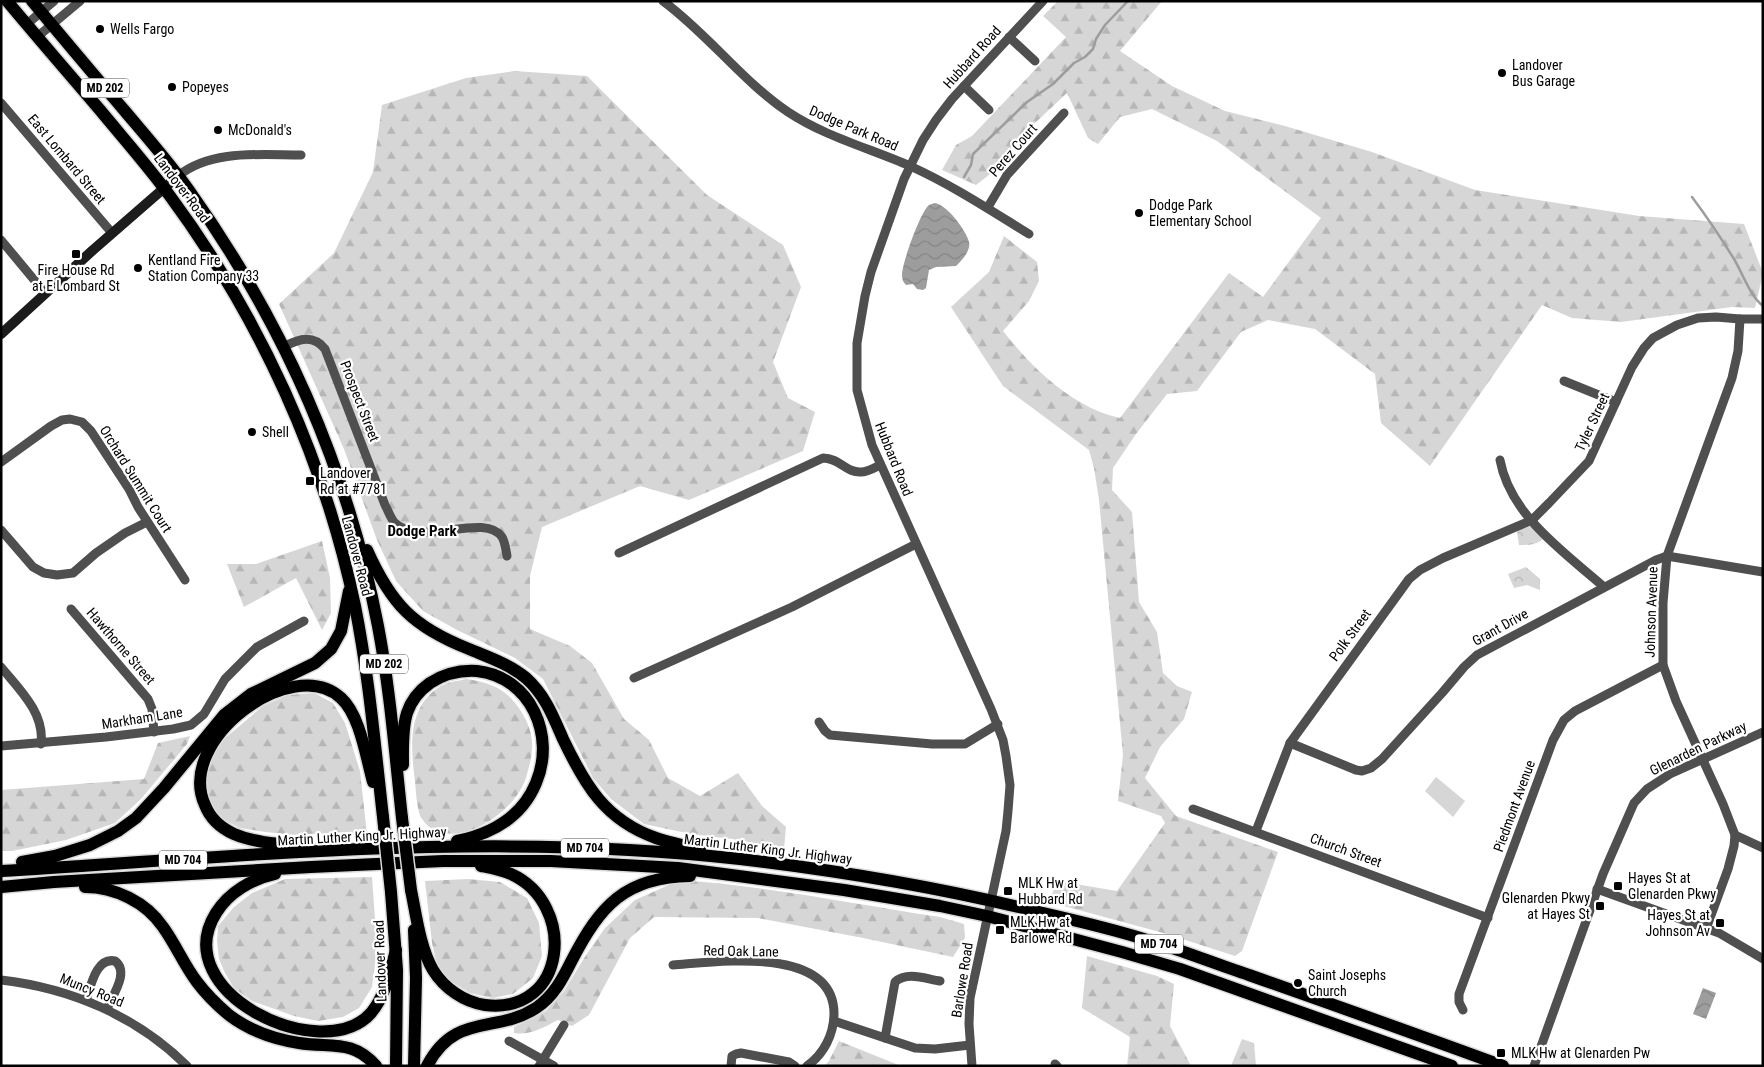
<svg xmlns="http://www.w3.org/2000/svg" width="1764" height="1067" font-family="'Roboto Condensed',sans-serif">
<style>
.forest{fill:url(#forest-firs)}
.park{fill:url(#park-crowns)}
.pitch{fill:#d6d6d6}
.water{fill:url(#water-waves)}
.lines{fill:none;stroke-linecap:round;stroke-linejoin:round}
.stream{stroke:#9d9d9d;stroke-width:2.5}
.primary-casing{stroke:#dbdbdb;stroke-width:15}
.street{stroke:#4f4f4f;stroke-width:9}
.secondary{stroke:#1c1c1c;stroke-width:10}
.primary{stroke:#000;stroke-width:12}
.primary-bridge-casing{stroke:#dbdbdb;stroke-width:15;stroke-linecap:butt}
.primary-bridge{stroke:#000;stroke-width:12}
.poi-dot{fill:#000;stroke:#fff;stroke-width:2}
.labels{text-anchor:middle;stroke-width:4.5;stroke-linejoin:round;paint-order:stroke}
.shield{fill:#fff;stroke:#4c4c4c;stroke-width:1}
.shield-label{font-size:12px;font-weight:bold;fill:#000}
.poi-label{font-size:14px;fill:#000;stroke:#fff;text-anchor:start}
.street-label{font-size:14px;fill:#000;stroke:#fff}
.neighbourhood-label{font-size:15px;font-weight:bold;fill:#000;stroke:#fff}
</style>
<defs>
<pattern id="forest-firs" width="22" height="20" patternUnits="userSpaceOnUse" patternTransform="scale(1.25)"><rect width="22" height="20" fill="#d6d6d6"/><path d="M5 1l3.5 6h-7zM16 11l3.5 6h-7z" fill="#b6b6b6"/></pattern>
<pattern id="park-crowns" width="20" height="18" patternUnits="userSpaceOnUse" patternTransform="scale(1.25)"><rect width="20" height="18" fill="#d6d6d6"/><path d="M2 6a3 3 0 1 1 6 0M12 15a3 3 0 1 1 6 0" fill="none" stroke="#b6b6b6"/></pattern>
<pattern id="water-waves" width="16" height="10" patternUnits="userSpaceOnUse" patternTransform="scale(1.25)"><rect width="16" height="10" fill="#9d9d9d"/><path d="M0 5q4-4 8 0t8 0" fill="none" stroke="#858585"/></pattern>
</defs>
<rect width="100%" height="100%" fill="#fff"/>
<!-- forest -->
<g class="forest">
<path d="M1058,1H1162L1120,51L1172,86L1225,111L1285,126L1372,152L1475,190L1639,216L1744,224L1763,273L1755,308L1732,307L1621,322L1572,318L1542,305L1430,466L1381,423L1375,374L1315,329L1268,320L1241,332L1197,391L1167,394L1136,434L1113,468L1112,490L1132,512L1139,602L1157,632L1163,673L1177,686L1192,692L1184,719L1160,747L1145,778L1176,816L1278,852L1242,951L1235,956L1167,934L1049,902L1057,881L1117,891L1165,823L1161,816L1118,801L1123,755L1099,500L1094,468L1089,450L1003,386L951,307L989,272L1004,236L1037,262L1039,281L1029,301L1003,331C1032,368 1073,408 1120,418L1229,273L1263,297L1321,218L1217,141L1152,109L1120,117L1098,144L1088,138L1067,93L1018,139L998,168L976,185L942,170L956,145L972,136L1066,37L1043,16Z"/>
<polygon points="515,71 587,76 707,195 783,245 801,287 773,362 788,398 815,412 803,451 689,500 640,486 542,527 530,576 530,629 570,646 592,663 624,719 649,740 668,778 700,796 738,773 762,806 786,827 784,849 733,839 691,834 644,824 611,799 593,778 543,679 515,658 457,630 423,611 396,581 377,540 344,449 279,304 334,253 373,172 382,105 466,78"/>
<polygon points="322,541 330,578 331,613 322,630 296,578 244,607 227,564 256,564"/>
<path d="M466,679C480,681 494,684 505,693C518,703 531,724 532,741C533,749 531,759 529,767C527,773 526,780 523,785C510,813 467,843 436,831C431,830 425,823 422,819C417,813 416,790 415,782C411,748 406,707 441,686C448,682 458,681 466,679Z"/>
<polygon points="314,693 333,703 345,723 360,771 367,835 347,832 295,835 265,832 240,828 222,819 211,804 206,787 207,773 214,754 224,739 263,706 288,695"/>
<polygon points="190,736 187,744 141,799 115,823 66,840 12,851 1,851 1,790 144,779 158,743"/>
<polygon points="372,877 377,948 372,987 359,1008 343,1017 318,1021 294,1016 269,1007 252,1001 234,988 225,973 219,959 217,941 218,926 234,907 252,893 285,879"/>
<polygon points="468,879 500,882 527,898 539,923 542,956 533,978 513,994 493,998 470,993 450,981 437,965 432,943 425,881"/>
<path d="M680,880C768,886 854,904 940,917L964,924L965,938L953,957L863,938L758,918L654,917L630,938L589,1015L572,1026L558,1020C544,1027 530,1036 514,1033V1027L546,1011L564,991L586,955L605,928L635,900Z"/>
<polygon points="1087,956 1157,976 1174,984 1170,1026 1191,1066 1127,1066 1130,1037 1082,1008"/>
<polygon points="1242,1039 1254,1043 1256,1066 1231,1066"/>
<polygon points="839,1041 901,1066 824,1066 829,1061"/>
</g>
<!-- park -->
<g class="park">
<path d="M1534,526L1545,538C1536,545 1530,545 1519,545L1517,532L1521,527Z"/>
<polygon points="1526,567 1540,579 1540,590 1527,585 1514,588 1508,574"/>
</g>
<!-- pitch -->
<polygon class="pitch" points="1436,777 1465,801 1453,817 1425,791"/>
<!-- water -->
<g class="water">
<path d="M935,203C947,205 966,230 969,242C971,251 962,260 956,266L936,267L929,270L926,288L923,290L917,289L913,284L906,285C903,282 902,279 902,275C902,263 920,214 928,206C930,204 932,204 935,203Z"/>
<polygon points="1703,988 1716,993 1706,1019 1693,1014"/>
</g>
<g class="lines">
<!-- stream -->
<g class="stream">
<polyline points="964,177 971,165 973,154 1027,102 1053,84 1074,63 1085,57 1093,49 1096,39 1105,25 1128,1"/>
<path d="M1692,197C1707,217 1721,238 1734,259C1743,274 1750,296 1763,306"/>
</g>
<defs>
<g id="primary">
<path d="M7,1C38,38 69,74 100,110C124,139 148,166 170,196C260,318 324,458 355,606C369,676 375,747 383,817"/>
<path d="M32,1C63,38 93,74 124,110C146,136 169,162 188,189C283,322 347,465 378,626C390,689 395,754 402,818"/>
<path d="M367,550C391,604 413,627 469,649C488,657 509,664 526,678C545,695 553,716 563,739C585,785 605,820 656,838C670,843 685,846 700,849"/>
<path d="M403,765C403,748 402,729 407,713C411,701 420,690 430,683C444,674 461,670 477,671C531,677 556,736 536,783C522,817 491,834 457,841"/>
<path d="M309,846C285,844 257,844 234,834C221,828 210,818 205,805C175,740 292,653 341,698C360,715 366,757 373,782"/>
<polyline points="22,862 55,856 90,845 118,831 136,818 164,788 224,715 251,694 315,663 331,649 341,631 349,591"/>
<path d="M1,871C247,856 494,831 740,859C842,871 943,888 1043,913C1078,921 1113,929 1147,940C1182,950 1215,964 1249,975C1334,1005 1419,1035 1503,1066"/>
<path d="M275,874C252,879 229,892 216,913C166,993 323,1067 371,1013C386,995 390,972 396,950"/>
<polyline points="1,887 54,882 311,867 443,861 551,861 678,868 844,890 940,906 987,916 1122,952 1180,969 1452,1066"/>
<path d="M85,887C115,887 146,902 163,927C176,945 184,965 197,982C206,994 217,1005 229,1015C250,1031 273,1039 299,1043C330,1048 353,1039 376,1066"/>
<path d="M411,890C416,914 420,948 433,970C444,988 464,1002 485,1005C568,1015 577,904 511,874C502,870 491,868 481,866"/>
<polyline points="391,892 397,970 396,1066"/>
<polyline points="414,930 416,978 414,1066"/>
<path d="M427,1066C455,1012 496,1034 536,1008C554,996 563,978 572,960C600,906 625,877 690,876"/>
</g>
</defs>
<!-- primary casing -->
<use href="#primary" class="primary-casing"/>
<!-- street -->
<g class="street">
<path d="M663,1C708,34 742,81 788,112C826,137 869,148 910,166C952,185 990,210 1029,234"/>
<polyline points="27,24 54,1"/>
<polyline points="37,37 80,1"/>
<polyline points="1009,37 1035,61"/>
<polyline points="964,86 989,110"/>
<polyline points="1,103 112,233"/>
<path d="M178,176C211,149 261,155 301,155"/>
<polyline points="988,207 1007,175 1064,113"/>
<polyline points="1,240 45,293"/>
<path d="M285,346C299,339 313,334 325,349L385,505C388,510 390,517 394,522C420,549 484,511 502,537C505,542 506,550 507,556"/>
<polyline points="1564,381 1616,402"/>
<path d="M1500,460C1510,515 1564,552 1604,587"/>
<polyline points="1,462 51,426 62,420 70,419 82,422 91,431 129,489 138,507 185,580"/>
<polyline points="1,530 33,567 44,573 57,575 73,573 96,553 125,533 147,522"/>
<path d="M619,553L823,458C840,458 846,473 861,472C867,472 874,468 880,465"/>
<polyline points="71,609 148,699 152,709 154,732"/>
<path d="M1,667C19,689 45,713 41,744"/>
<polyline points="634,678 792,607 916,544"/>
<polyline points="819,722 825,731 830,735 932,744 965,744 998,724"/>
<polyline points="1290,743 1356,770 1362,771 1371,768 1382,759 1442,693 1464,667 1477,655 1656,560 1667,556 1763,572"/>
<polyline points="1,746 106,737 173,729 191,725 204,714 225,679 257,647 304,621"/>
<polyline points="1193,809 1488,918"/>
<polyline points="1256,831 1290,743 1409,579 1420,570 1443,558 1532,520 1549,503 1589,461 1632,367 1644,348 1653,338 1677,325 1698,318 1716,317 1740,319 1763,319"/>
<polyline points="1735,835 1763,848"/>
<polyline points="1597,889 1719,933 1763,959"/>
<polyline points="1706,929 1728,869 1734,846 1735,835 1723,804 1676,701 1663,665 1663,603 1667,556 1732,378 1738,351 1740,319"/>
<path d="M673,965C717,962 833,945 834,1013C834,1034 824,1054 807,1066"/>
<path d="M1,980C70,988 137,1016 187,1066"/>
<path d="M86,1000C91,986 96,957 115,961C130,972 112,996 107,1009"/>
<polyline points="1463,1010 1459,1002 1459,994 1553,740 1564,720 1575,711 1663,665"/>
<polyline points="834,1021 915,1048 935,1049 970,1045"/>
<path d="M885,1038L895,982C907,971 926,979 940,981"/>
<polyline points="509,1041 554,1066"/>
<polyline points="1055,1064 1057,1066"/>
<polyline points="539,1066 564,1025"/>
<polyline points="731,1066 732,1056 736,1054 741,1053 789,1062 795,1066"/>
<polyline points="972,1066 969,1024 970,998 1006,831 1008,811 1010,785 1006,756 1003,740 991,709 872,445 857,390 857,343 865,296 871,272 904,179 923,140 936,120 952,99 1043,1"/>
<polyline points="1534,1066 1603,874 1634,803 1647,789 1670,774 1763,732"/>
</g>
<!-- secondary -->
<polyline class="secondary" points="1,334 93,250 178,176"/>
<!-- primary -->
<use href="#primary" class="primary"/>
<defs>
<g id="primary-bridge">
<polyline points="383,817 391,892"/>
<polyline points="402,818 411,890"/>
</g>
</defs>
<!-- primary-bridge casing -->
<use href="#primary-bridge" class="primary-bridge-casing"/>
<!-- primary-bridge -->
<use href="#primary-bridge" class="primary-bridge"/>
</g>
<!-- markers -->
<g class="poi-dot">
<circle cx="100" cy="29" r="5"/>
<circle cx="1502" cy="73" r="5"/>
<circle cx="172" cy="87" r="5"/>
<circle cx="218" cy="130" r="5"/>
<circle cx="1139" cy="213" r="5"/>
<rect x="71" y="249" width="10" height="10" rx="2.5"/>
<circle cx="138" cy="268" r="5"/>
<circle cx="252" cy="432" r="5"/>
<rect x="305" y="476" width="10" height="10" rx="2.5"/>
<rect x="1613" y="881" width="10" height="10" rx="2.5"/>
<rect x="1003" y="886" width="10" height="10" rx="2.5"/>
<rect x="1595" y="901" width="10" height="10" rx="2.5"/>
<rect x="1715" y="918" width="10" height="10" rx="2.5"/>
<rect x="995" y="925" width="10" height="10" rx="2.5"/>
<circle cx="1298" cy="983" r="5"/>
<rect x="1496" y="1048" width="10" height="10" rx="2.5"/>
</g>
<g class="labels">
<!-- shield labels -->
<g class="shield">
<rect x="81" y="78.5" width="48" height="19" rx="4"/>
<rect x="360" y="654.5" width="48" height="19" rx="4"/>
<rect x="561" y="838.5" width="48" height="19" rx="4"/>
<rect x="159" y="850.5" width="48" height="19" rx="4"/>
<rect x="1135" y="934.5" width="48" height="19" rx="4"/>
</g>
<g class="shield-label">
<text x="105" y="92">MD 202</text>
<text x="384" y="668">MD 202</text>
<text x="585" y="852">MD 704</text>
<text x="183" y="864">MD 704</text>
<text x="1159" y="948">MD 704</text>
</g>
<!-- poi labels -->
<g class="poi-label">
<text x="110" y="34">Wells Fargo</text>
<text x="1512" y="70">Landover<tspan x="1512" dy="16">Bus Garage</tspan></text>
<text x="182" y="92">Popeyes</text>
<text x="228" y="135">McDonald's</text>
<text x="1149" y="210">Dodge Park<tspan x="1149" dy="16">Elementary School</tspan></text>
<text x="148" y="265">Kentland Fire<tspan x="148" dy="16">Station Company 33</tspan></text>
<text x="76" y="275" text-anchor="middle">Fire House Rd<tspan x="76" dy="16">at E Lombard St</tspan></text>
<text x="262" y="437">Shell</text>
<text x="320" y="478">Landover<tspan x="320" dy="16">Rd at #7781</tspan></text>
<text x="1628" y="883">Hayes St at<tspan x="1628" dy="16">Glenarden Pkwy</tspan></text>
<text x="1018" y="888">MLK Hw at<tspan x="1018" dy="16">Hubbard Rd</tspan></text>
<text x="1590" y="903" text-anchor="end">Glenarden Pkwy<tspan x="1590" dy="16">at Hayes St</tspan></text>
<text x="1710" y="920" text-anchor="end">Hayes St at<tspan x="1710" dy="16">Johnson Av</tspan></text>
<text x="1010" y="927">MLK Hw at<tspan x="1010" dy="16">Barlowe Rd</tspan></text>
<text x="1308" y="980">Saint Josephs<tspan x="1308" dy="16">Church</tspan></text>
<text x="1511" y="1058">MLK Hw at Glenarden Pw</text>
</g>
<!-- street labels -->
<g class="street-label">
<text transform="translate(972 57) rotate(-48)" y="5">Hubbard Road</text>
<text transform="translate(854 128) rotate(23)" y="5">Dodge Park Road</text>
<text transform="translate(1013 150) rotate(-49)" y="5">Perez Court</text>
<text transform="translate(67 159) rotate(50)" y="5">East Lombard Street</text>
<text transform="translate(182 188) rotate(53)" y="5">Landover Road</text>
<text transform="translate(360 401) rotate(69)" y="5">Prospect Street</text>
<text transform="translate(1592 422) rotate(-65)" y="5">Tyler Street</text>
<text transform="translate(894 459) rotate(68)" y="5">Hubbard Road</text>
<text transform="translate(136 479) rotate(58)" y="5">Orchard Summit Court</text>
<text transform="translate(357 556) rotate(75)" y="5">Landover Road</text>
<text transform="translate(1651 612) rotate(-88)" y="5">Johnson Avenue</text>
<text transform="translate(1500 627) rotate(-29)" y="5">Grant Drive</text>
<text transform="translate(1350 635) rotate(-54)" y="5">Polk Street</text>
<text transform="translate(121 646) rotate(49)" y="5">Hawthorne Street</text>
<text transform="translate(142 718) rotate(-9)" y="5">Markham Lane</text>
<text transform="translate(1698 748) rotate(-26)" y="5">Glenarden Parkway</text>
<text transform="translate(1514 806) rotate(-70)" y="5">Piedmont Avenue</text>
<text transform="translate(362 836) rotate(-3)" y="5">Martin Luther King Jr. Highway</text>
<text transform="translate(768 849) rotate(7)" y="5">Martin Luther King Jr. Highway</text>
<text transform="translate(1346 850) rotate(20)" y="5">Church Street</text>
<text transform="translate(741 951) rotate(1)" y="5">Red Oak Lane</text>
<text transform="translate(380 961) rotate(-92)" y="5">Landover Road</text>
<text transform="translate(962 980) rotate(-81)" y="5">Barlowe Road</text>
<text transform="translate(92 990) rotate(22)" y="5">Muncy Road</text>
</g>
<!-- neighbourhood labels -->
<g class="neighbourhood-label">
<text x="422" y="536">Dodge Park</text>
</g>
</g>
<!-- border -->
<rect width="1764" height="1067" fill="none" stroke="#000000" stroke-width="5"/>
</svg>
